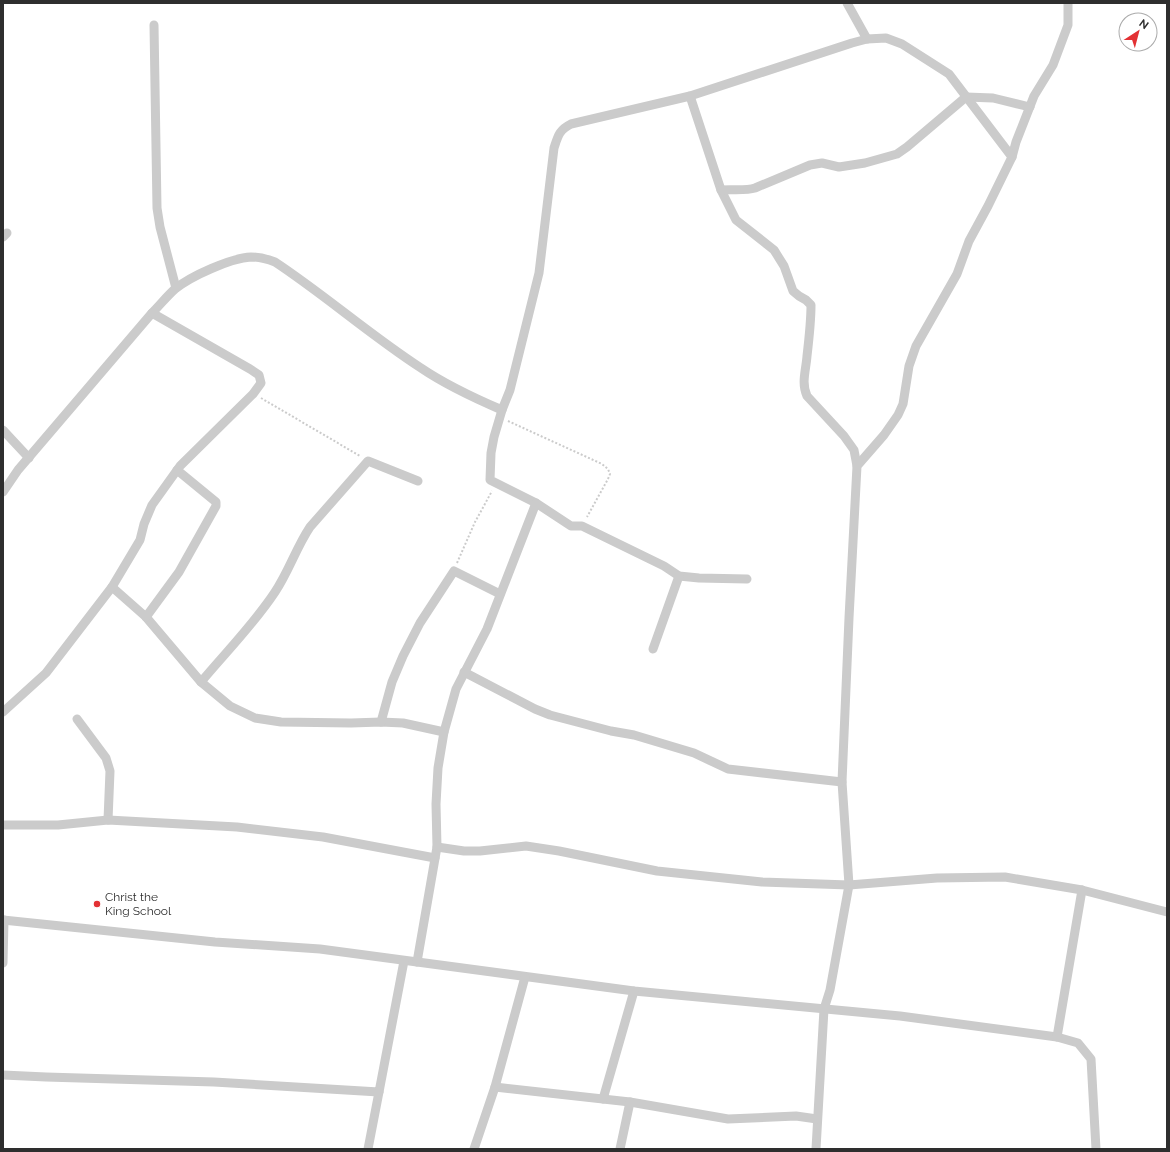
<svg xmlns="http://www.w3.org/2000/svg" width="1170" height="1152" font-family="Raleway,sans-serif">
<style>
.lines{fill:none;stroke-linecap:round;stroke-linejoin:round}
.path{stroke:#cbcbcb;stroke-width:2;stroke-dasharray:2 2;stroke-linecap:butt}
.street{stroke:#cbcbcb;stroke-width:9}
.poi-dot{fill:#e33134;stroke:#fff;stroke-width:1.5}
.labels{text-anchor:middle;stroke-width:4;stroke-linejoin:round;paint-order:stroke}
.poi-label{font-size:12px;fill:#2e2e2e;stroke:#fff;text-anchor:start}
</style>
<rect width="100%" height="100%" fill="#fff"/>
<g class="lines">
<!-- path -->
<g class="path">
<polyline points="261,398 360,456"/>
<polyline points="508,421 602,464 608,469 610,474 608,479 587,517"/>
<polyline points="457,563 475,522 492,491"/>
</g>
<!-- street -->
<g class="street">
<polyline points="847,3 867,39"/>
<polyline points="154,25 157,208 160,227 176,288"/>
<path d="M690,96L721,190L736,220L774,250L784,266L793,291L799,296L806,300L811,305C811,322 809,339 807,356C806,370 801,383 807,396L844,436L854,450L857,466"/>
<polyline points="1012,157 1016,142 1034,96 1053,65 1068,25 1068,3"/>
<path d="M721,190C731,189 746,191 755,188L810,165L822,163L839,167L865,163L897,154L907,147L966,97L993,98L1030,107"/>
<polyline points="3,237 7,233"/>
<polyline points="502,410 494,437 491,453 490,480 536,503 571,526 582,526 664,566 679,576 699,578 747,579"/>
<polyline points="3,430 29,458"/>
<path d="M3,492L18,470L152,313C160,305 167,296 175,289C191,276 231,258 251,257C260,257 267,259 275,262C325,295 370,335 421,368C446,385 474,398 502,410L510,390L539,273L554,148C558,136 559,130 571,124L690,96L852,43L867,39L886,38L902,44L949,74L1012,157L988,206L969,241L957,274L916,346L909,366L903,404L898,415L884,435L857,466L849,618L842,782L849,885L830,990L824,1009L816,1149"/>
<polyline points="112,587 146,617 201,682 230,706 255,718 281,722 351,723 381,722 403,723 444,732"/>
<polyline points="146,617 179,572 216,506 216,502 177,470"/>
<polyline points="653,649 679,576"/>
<polyline points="464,672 535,709 550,715 611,731 634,735 694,753 728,769 842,782"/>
<path d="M201,682C226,652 254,624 275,592C289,571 296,548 310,527L368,461L418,481"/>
<polyline points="3,712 46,673 112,587 140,540 144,524 152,505 180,466 253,394 261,383 259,375 250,369 152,313"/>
<polyline points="77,719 106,758 110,771 108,820"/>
<polyline points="381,722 392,682 403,656 420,623 454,571 500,594"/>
<polyline points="3,825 58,825 108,820 237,827 323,837 435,858"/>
<polyline points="437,847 464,851 480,851 526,846 559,851 657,871 762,882 849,885 937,878 1005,877 1082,890 1167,912"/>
<polyline points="3,920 215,942 320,949 634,991 900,1016 1057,1037 1078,1043 1091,1059 1096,1149"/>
<polyline points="417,962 437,847 436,804 438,768 444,732 456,689 487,629 536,503"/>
<polyline points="3,963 4,920"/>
<polyline points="1057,1037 1082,890"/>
<polyline points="3,1075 46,1077 214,1082 379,1092 404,961"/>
<polyline points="495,1087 630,1102 728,1119 796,1116 817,1119"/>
<polyline points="603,1099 634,991"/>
<polyline points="368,1149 379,1092"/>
<polyline points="474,1149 495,1087 525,977"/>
<polyline points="620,1149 630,1102"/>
</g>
</g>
<!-- markers -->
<circle class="poi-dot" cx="97" cy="904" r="4"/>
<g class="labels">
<!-- poi labels -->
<g class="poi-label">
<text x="105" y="901">Christ the<tspan x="105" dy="14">King School</tspan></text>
</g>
</g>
<!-- border -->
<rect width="1170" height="1152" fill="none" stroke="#2e2e2e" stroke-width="8"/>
<!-- north arrow -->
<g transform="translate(1138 32) rotate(36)"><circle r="19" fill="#ffffff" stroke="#ababab"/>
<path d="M0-3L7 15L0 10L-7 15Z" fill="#e33134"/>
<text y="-6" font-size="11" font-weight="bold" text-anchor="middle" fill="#2e2e2e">N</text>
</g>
</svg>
